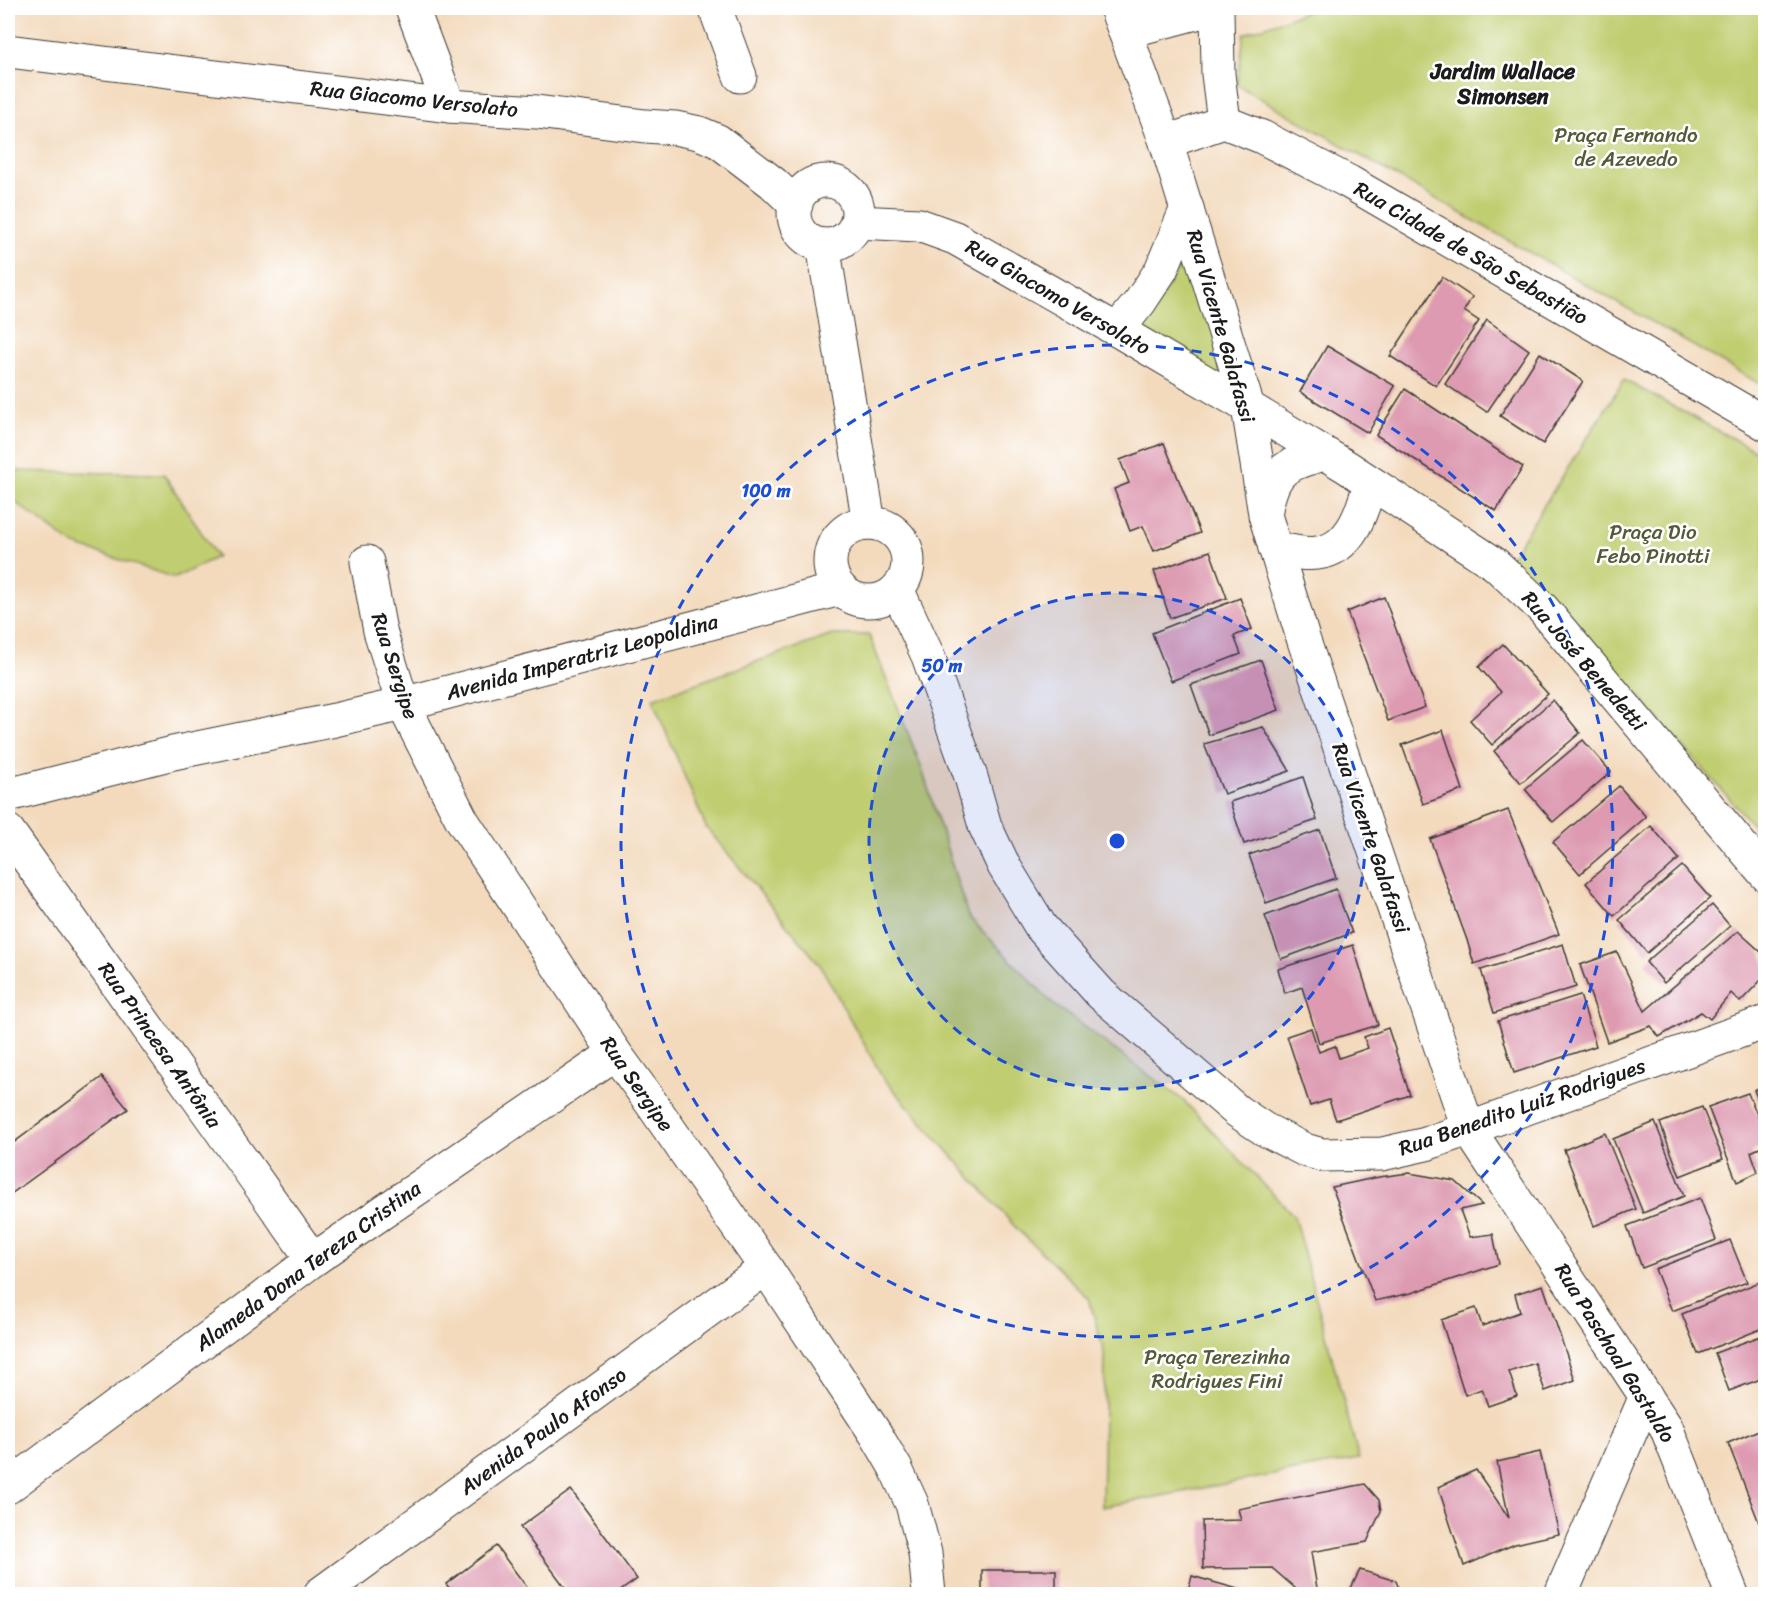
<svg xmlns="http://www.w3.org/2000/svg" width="1773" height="1602" font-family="Sriracha,sans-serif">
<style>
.green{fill:#c0cd6f;stroke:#6e7446;stroke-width:1.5}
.building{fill:#dd9ab1}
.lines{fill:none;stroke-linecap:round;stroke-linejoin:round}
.minor-casing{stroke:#3c3834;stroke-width:35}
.minor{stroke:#fff;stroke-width:33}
.ring{fill:none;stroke:#1d4ed8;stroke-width:3;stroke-dasharray:10 8}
.labels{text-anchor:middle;stroke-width:5;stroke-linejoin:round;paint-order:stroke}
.street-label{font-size:21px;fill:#1c1c1c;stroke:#fff}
.park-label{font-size:21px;fill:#555a39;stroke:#fff}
.neighbourhood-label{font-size:22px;font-weight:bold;fill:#1c1c1c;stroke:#fff}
.centre{fill:#1d4ed8;stroke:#fff;stroke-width:3}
.ring-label{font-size:18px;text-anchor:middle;font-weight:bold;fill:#1d4ed8;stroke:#fff;stroke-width:5;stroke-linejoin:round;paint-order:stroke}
</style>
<rect width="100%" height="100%" fill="#fff"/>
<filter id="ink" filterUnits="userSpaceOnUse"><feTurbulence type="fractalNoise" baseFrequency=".0167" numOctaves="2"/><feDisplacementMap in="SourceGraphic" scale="12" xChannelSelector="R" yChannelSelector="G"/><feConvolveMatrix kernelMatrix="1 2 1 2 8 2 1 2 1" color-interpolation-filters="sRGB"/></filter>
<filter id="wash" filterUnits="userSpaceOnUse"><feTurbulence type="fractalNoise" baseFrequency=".008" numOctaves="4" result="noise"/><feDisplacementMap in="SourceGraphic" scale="24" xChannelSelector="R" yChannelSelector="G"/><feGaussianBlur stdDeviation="1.35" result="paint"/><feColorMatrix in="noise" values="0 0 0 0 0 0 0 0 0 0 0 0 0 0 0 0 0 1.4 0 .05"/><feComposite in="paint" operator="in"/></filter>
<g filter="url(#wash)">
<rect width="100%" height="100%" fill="#f3dabd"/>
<!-- green -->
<g class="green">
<polygon points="1316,8 1765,8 1765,387 1237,85 1244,34"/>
<polygon points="1192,243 1228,383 1143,332"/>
<polygon points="1624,380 1765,456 1765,839 1560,607 1506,565"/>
<polygon points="14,471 164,474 217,557 175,578 72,544 8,497"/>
<polygon points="832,635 869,635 921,766 968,916 1053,1004 1184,1101 1294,1216 1359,1459 1102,1507 1105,1356 1089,1298 1017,1229 883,1078 820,965 706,827 652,699"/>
</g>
<g id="blocks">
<!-- building -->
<g class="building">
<polygon points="1442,277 1472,297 1464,311 1479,321 1436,386 1390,356"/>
<polygon points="1487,320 1529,350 1487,412 1445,384"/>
<polygon points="1327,346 1395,386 1368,433 1300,392"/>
<polygon points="1540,353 1583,381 1543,444 1500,416"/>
<polygon points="1405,389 1523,467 1496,511 1376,435"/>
<polygon points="1164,443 1200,533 1154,551 1143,526 1130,531 1114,489 1129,483 1120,460"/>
<polygon points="1210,551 1227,598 1170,618 1154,571"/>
<polygon points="1384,597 1425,707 1388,721 1347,612"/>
<polygon points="1240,598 1252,629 1234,636 1241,654 1171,681 1152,633"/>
<polygon points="1503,644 1548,694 1492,745 1470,720 1501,692 1479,667"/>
<polygon points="1261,660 1279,710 1209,735 1191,685"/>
<polygon points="1553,700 1580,733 1521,783 1494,751"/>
<polygon points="1263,727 1290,771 1224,794 1204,744"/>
<polygon points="1443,730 1463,790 1423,804 1402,745"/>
<polygon points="1583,740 1611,772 1553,822 1525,789"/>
<polygon points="1303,777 1317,820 1244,844 1230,802"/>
<polygon points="1619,786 1646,817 1580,874 1553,842"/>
<polygon points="1508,810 1559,934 1474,964 1467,940 1430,839"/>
<polygon points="1651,826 1679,859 1614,916 1586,883"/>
<polygon points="1320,830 1336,878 1266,903 1249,855"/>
<polygon points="1682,866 1710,898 1647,953 1619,920"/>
<polygon points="1336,889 1352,933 1281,959 1265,916"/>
<polygon points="1712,905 1730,926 1664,983 1646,962"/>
<polygon points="1738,931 1762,953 1766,969 1766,975 1740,1002 1731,993 1710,1019 1701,1012 1659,1037 1651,1026 1607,1042 1580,965 1617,952 1645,1011"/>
<polygon points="1563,944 1576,987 1494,1013 1481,970"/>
<polygon points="1353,945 1378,1025 1319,1043 1302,987 1285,993 1278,969"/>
<polygon points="1580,995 1596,1046 1514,1073 1498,1021"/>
<polygon points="1311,1028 1319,1052 1335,1046 1339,1058 1368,1048 1364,1037 1388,1028 1410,1095 1336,1120 1329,1100 1310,1106 1287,1036"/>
<polygon points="102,1077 128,1109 8,1196 8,1147"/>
<polygon points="1766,1085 1766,1117 1765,1117 1754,1090"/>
<polygon points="1748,1093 1766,1136 1766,1145 1751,1152 1758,1172 1737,1182 1708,1107"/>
<polygon points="1702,1107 1723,1159 1680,1176 1660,1123"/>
<polygon points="1655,1122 1684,1196 1643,1213 1613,1139"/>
<polygon points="1605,1133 1636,1209 1594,1226 1564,1150"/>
<polygon points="1409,1173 1455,1181 1482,1205 1460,1210 1470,1237 1493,1234 1499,1264 1411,1293 1375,1301 1332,1187 1379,1177"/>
<polygon points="1700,1198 1716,1240 1642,1268 1627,1226"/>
<polygon points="1730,1240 1747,1282 1672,1311 1655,1269"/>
<polygon points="1764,1280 1766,1327 1698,1354 1682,1314"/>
<polygon points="1543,1285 1575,1380 1545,1391 1535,1363 1509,1372 1517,1396 1488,1406 1482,1389 1465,1395 1441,1320 1476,1308 1482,1326 1520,1312 1515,1294"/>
<polygon points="1766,1334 1766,1377 1729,1391 1715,1353"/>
<polygon points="1766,1427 1766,1538 1765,1538 1728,1443"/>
<polygon points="1540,1452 1559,1534 1515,1544 1464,1566 1438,1487 1476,1470 1509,1518 1497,1462"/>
<polygon points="1365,1484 1379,1500 1381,1511 1367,1542 1311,1552 1318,1594 1302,1594 1272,1568 1203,1569 1202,1521 1241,1520 1238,1509"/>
<polygon points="571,1490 637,1579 616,1594 570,1594 520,1527"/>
<polygon points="496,1546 532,1594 454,1594 446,1584"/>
<rect x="982" y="1570" width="74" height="24"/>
<polygon points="1360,1570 1396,1581 1401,1594 1348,1594"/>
<polygon points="1192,1576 1255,1594 1187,1594"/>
</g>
</g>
</g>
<g filter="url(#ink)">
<use href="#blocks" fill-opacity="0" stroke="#3c3834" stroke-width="1.5"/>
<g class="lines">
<defs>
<g id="minor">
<polyline points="412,8 449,106"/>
<polyline points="715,8 740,76"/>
<polyline points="1116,8 1166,142 1248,407 1264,508"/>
<polyline points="1217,8 1218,74 1224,122"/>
<polyline points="1125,32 1214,8"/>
<polyline points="8,51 449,106 537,112 645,126 675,128 699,133 718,141 773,183 796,205"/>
<polyline points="1166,142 1224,122 1262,137 1349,182 1766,424"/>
<circle cx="826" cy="213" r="32"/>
<polyline points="857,222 919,225 955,238 1117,330 1248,407 1347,467 1495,564 1543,609 1766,875"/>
<polyline points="823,245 869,523"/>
<polyline points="1117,330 1140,302 1161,270 1187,208"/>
<path d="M1325,454C1283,464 1272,471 1265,515L1303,638L1468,1128L1666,1427L1732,1594"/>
<circle cx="869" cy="562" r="39"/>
<path d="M1275,548C1289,551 1303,555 1317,553C1351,550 1363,510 1370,483"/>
<polyline points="367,562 380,631 403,704 462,820 615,1053 647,1097 766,1268 875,1433 895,1467 912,1504 925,1553 929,1594"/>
<polyline points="897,589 928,656 971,777 985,826 1004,866 1041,927 1101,994 1237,1111 1264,1129 1305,1150 1322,1155 1382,1154 1426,1144 1766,1022"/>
<polyline points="8,795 173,753 335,720 403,704 840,589"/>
<polyline points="8,831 313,1260"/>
<polyline points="8,1487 313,1260 615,1053"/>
<polyline points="320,1594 766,1268"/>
<polyline points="1561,1594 1646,1396"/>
</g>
</defs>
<!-- minor casing -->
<use href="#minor" class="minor-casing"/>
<!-- minor -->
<use href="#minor" class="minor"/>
</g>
</g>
<!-- distance rings -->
<circle cx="1117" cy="841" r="248" fill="#1d4ed8" fill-opacity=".12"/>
<g class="ring">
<circle cx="1117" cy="841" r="248"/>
<circle cx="1117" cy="841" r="496"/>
</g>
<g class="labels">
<!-- street labels -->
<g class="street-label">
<text transform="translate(414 99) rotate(6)" y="7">Rua Giacomo Versolato</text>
<text transform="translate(1471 253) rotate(30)" y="7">Rua Cidade de São Sebastião</text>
<text transform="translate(1058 297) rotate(30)" y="7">Rua Giacomo Versolato</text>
<text transform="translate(1221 326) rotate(74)" y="7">Rua Vicente Galafassi</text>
<text transform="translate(582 657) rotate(-15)" y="7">Avenida Imperatriz Leopoldina</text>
<text transform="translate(1584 661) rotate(49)" y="7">Rua José Benedetti</text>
<text transform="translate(395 666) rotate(72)" y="7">Rua Sergipe</text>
<text transform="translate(1371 838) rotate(71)" y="7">Rua Vicente Galafassi</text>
<text transform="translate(160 1045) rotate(55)" y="7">Rua Princesa Antônia</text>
<text transform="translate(637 1084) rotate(55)" y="7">Rua Sergipe</text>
<text transform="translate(1522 1107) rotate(-19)" y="7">Rua Benedito Luiz Rodrigues</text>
<text transform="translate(308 1266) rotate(-36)" y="7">Alameda Dona Tereza Cristina</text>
<text transform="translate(1615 1353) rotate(58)" y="7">Rua Paschoal Gastaldo</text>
<text transform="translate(543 1431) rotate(-36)" y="7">Avenida Paulo Afonso</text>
</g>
<!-- park labels -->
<g class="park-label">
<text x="1626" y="142">Praça Fernando<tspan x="1626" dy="24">de Azevedo</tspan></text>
<text x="1653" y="539">Praça Dio<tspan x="1653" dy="24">Febo Pinotti</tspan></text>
<text x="1217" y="1364">Praça Terezinha<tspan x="1217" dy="24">Rodrigues Fini</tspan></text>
</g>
<!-- neighbourhood labels -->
<g class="neighbourhood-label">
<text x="1503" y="79">Jardim Wallace<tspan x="1503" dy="25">Simonsen</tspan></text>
</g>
</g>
<circle cx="1117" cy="841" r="9" class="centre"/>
<g class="ring-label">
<text x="766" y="497">100 m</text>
<text x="942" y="672">50 m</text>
</g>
<!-- margin -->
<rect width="1773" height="1602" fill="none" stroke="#fff" stroke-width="30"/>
</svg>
